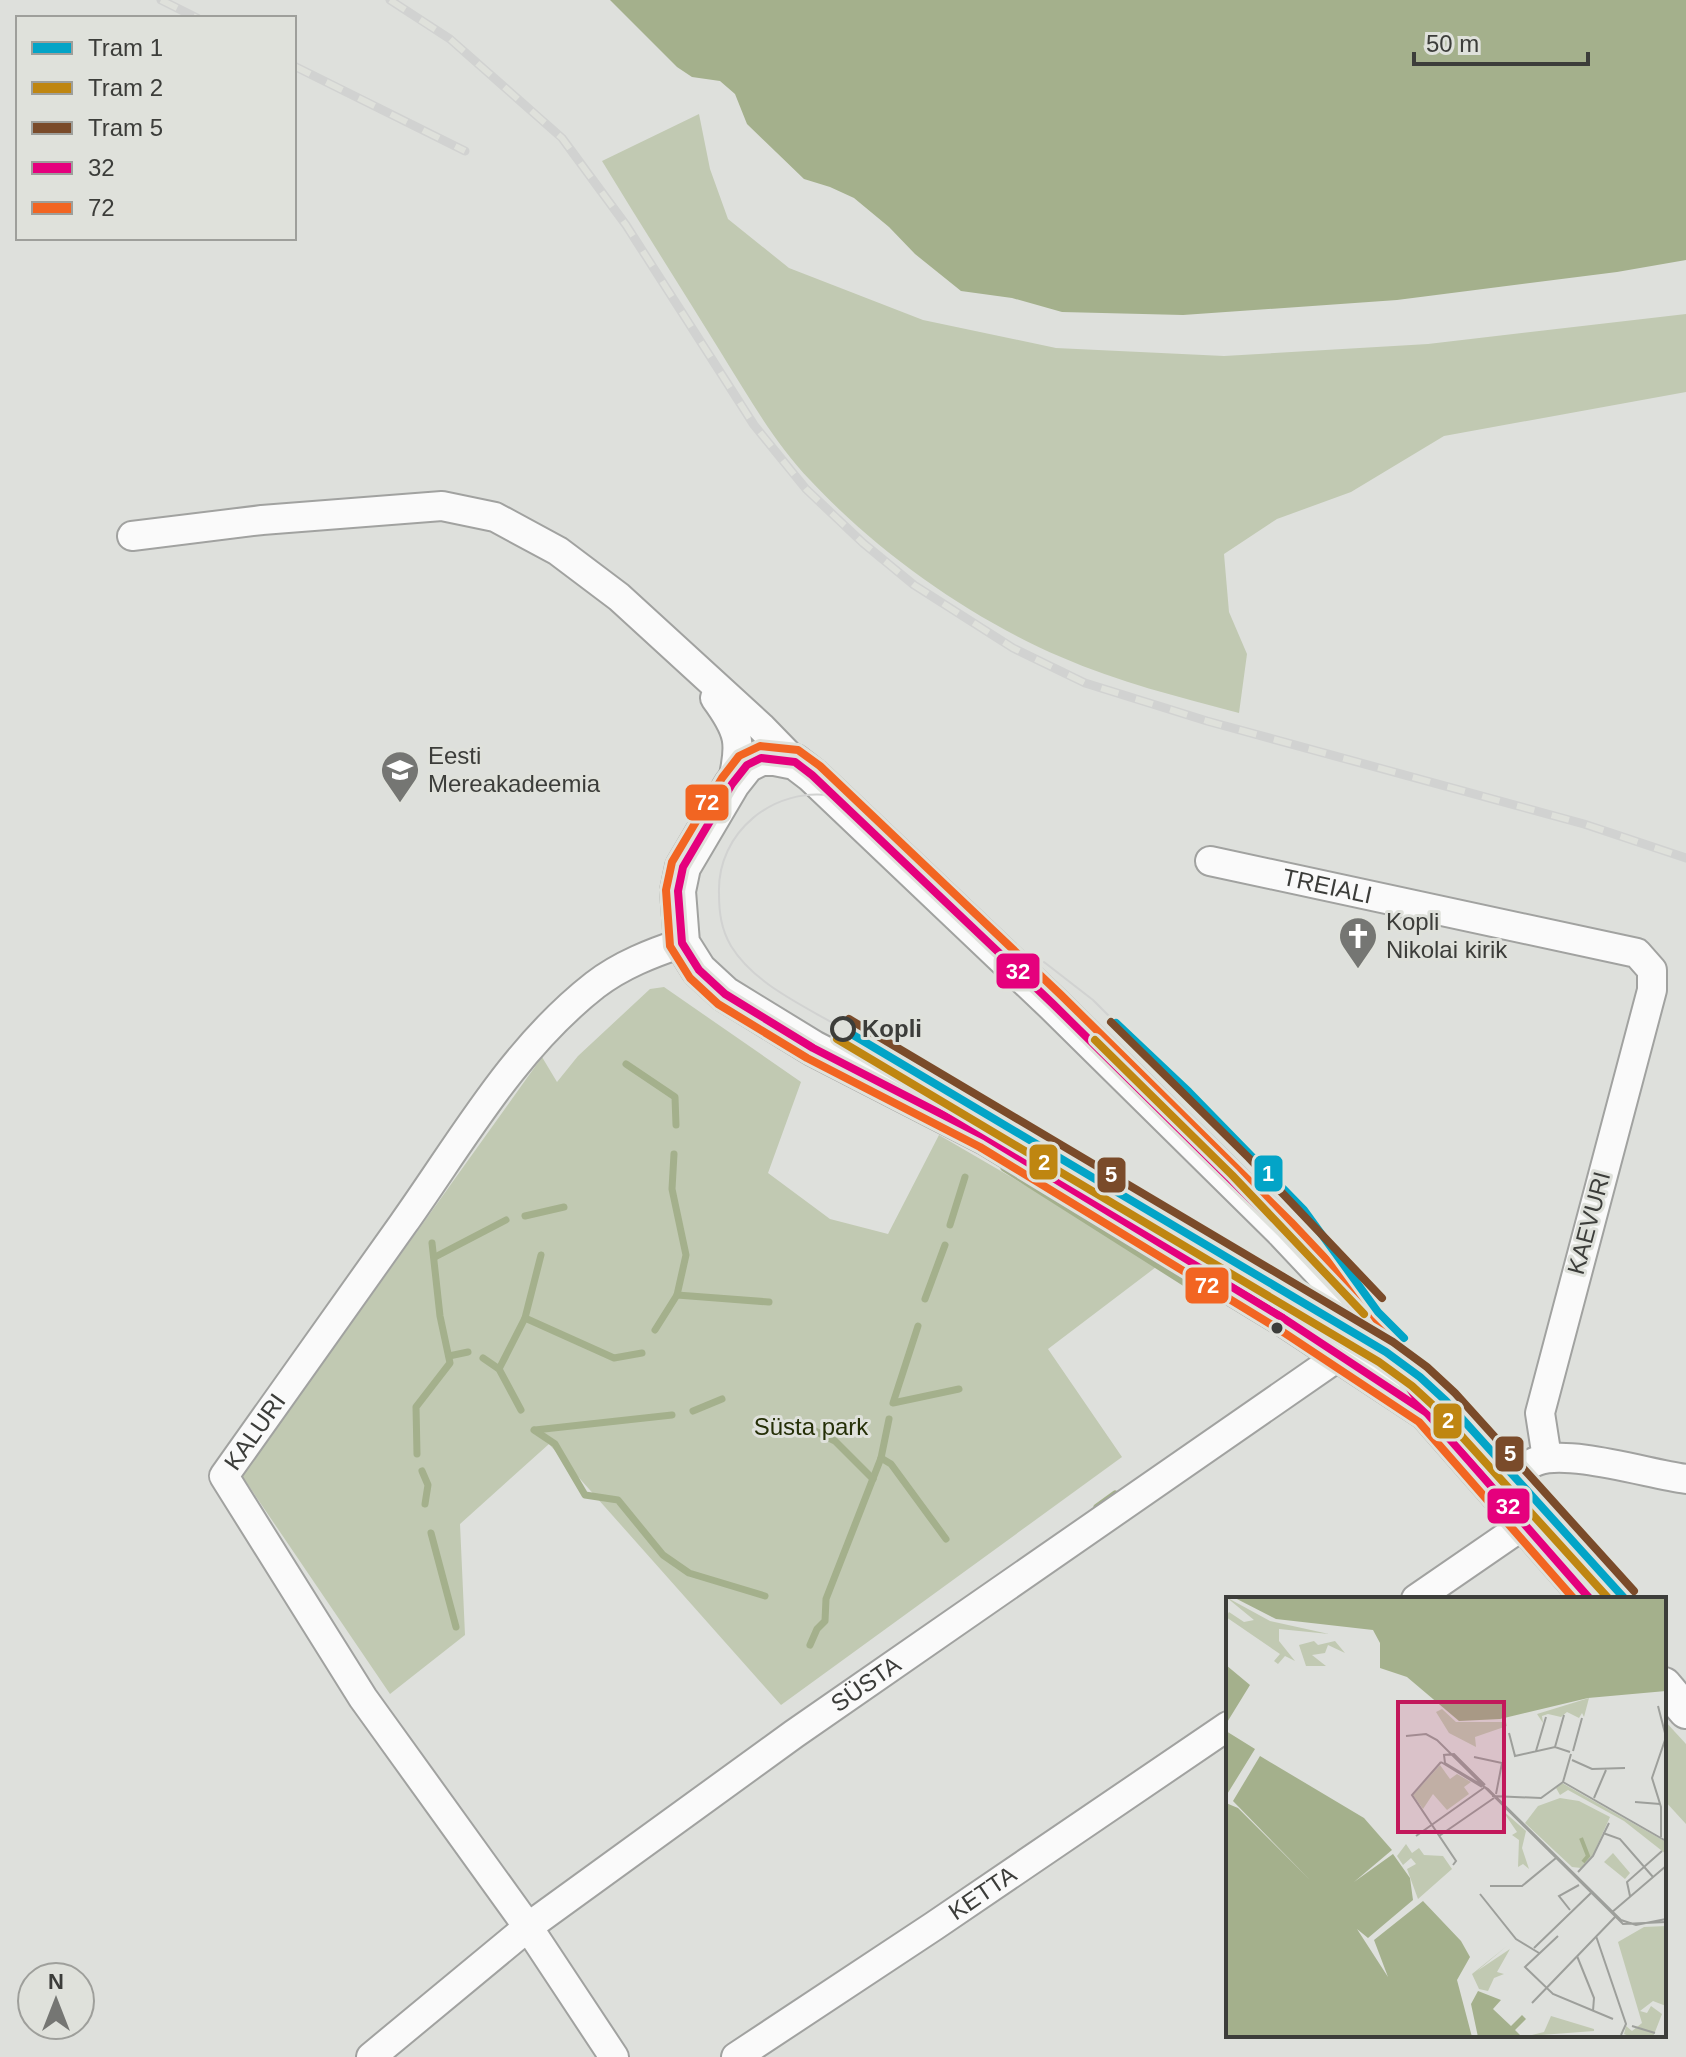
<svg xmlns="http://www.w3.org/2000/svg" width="1686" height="2057" font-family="Arial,sans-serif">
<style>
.green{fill:#c1c9b2}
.water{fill:#a4b08c}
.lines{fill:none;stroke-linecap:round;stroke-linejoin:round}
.stream{stroke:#a4b08c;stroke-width:7}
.minor-casing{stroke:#a1a2a0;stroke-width:32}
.tertiary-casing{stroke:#a1a2a0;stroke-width:38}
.minor{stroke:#fafafa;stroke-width:28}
.tertiary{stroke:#fafafa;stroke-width:34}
.tram{stroke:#d1d2d1;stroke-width:2}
.rail-casing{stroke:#d1d2d1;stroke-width:9}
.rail{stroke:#dfe1db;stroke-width:6;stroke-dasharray:18;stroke-linecap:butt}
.bus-1-casing{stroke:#dfe1db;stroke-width:14}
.bus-2-casing{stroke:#dfe1db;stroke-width:14}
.bus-1{stroke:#e5007d;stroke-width:8}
.bus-2{stroke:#f26522;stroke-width:8}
.tram-1-casing{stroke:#dfe1db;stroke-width:14}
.tram-2-casing{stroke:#dfe1db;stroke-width:14}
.tram-3-casing{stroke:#dfe1db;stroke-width:14}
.tram-1{stroke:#03a4c7;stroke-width:8}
.tram-2{stroke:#bf8611;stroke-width:8}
.tram-3{stroke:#7a4b2a;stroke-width:8}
.stop-dot{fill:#dfe1db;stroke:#3c3d3a;stroke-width:4}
.bus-dot{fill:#3c3d3a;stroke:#dfe1db;stroke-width:3}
.labels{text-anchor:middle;stroke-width:6;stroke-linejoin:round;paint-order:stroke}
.poi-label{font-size:24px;fill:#3c3d3a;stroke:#dfe1db;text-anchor:start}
.street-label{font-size:24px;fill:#3c3d3a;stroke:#dfe1db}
.stop-label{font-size:24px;font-weight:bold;fill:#3c3d3a;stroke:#dfe1db;text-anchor:start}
.park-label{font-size:24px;fill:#252f07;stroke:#dfe1db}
.inset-river{fill:none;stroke:#a4b08c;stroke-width:4}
.inset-road{fill:none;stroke:#9d9f9b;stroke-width:2}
.view{fill:#c2185b;fill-opacity:0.15;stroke:#c2185b;stroke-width:4}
.inset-edge{fill:none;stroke:#3c3d3a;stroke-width:4}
.line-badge{stroke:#dfe1db;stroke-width:3}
.badge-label{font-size:22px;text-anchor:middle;font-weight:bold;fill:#fff}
</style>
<rect width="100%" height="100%" fill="#dee0dc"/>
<!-- green -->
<g class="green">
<path d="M699,114L710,169L728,219L789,268L923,320L1056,348L1224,356L1428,344L1686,314V392L1444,436L1351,492L1277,519L1224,554L1229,612L1247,654L1239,713C1179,697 1118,682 1061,657C970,618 877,552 810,480C774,442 748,396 720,351C681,288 641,225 602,161Z"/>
<polygon points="664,987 801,1082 768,1173 830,1219 888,1234 939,1135 1160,1264 1048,1349 1122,1457 781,1705 549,1444 460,1524 465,1635 390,1694 242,1476 542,1057 557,1082 578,1056 650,989"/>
<polygon points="1664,1720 1686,1744 1686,1824 1664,1800"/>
</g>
<!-- water -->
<polygon class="water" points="610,0 1686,0 1686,260 1617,272 1397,300 1183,315 1062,312 1012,298 961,291 915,254 889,227 854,198 830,187 804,179 747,124 735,94 720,81 692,77 677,67"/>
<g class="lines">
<!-- stream -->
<g class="stream">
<polyline points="626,1064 675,1097 676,1125"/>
<polyline points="1004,1168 1212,1300"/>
<polyline points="525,1216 564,1207"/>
<polyline points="950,1225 965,1177"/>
<polyline points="435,1257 506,1220"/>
<polyline points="677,1295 769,1302"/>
<polyline points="925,1299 945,1245"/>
<polyline points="525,1318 614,1358 642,1353"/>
<polyline points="918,1326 893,1403 959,1389"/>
<polyline points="655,1330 677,1295 686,1255 672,1189 674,1154"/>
<polyline points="449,1356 468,1352"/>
<polyline points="483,1358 499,1369 521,1410"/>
<polyline points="499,1369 525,1318 541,1255"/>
<polyline points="693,1411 722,1399"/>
<polyline points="809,1428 835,1441 873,1479"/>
<polyline points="534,1430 555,1444 585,1495 618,1500 663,1555 689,1573 765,1596"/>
<polyline points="535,1430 672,1415"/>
<polyline points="417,1454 416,1407 450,1363 440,1316 432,1243"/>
<polyline points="881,1458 891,1464 946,1539"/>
<polyline points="422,1471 428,1485 425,1504"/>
<polyline points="1097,1507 1115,1494"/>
<polyline points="431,1533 456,1627"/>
<polyline points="810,1645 817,1629 825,1621 826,1599 881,1458 889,1419"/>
</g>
<defs>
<g id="minor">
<polyline points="132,536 262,520 442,506 495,517 558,551 619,597 761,727 795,762"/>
<path d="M715,698C740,732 742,743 732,784"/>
<path id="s1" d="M1210,861L1637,953L1652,970V990L1540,1413L1547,1458"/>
<path d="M1497,1492C1509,1482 1522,1466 1537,1461C1568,1449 1649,1474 1686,1479"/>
<polyline points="1416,1599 1525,1524"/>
<path id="s2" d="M371,2057L528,1927L794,1734L1339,1356L1358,1352"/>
<path id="s3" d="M614,2057L528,1927L363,1698L224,1476C283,1392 343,1308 403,1224C462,1141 513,1049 595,985C621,965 652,953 682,943"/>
<path id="s4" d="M736,2057L934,1926L1228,1726"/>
</g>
<g id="tertiary">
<polyline points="1427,1413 1283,1318 986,1137 813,1048 725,994 699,970 682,943 678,891 683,867 732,784 747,765 761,758 775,758 795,762 812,775 1053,1004 1282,1230 1348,1300 1427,1413 1590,1599"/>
<polyline points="1664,1685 1686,1711"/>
</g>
</defs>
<!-- minor casing -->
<use href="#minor" class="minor-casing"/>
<!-- tertiary casing -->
<use href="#tertiary" class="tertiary-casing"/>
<!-- minor -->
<use href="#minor" class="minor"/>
<!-- tertiary -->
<use href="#tertiary" class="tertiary"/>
<!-- tram -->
<g class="tram">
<polyline points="1044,962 1093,1000 1116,1023"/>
<path d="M843,1029C805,1006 755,985 731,946C721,929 719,912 719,893C717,832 774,786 833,796C855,800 870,811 887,823L1103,1031"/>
</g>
<defs>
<g id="rail">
<polyline points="161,0 197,18"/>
<polyline points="390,0 450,39 562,138 626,225 754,425 806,489 863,543 914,585 1013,648 1085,683 1207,721 1584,824 1686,858"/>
<polyline points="294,66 465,151"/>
</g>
</defs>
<!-- rail casing -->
<use href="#rail" class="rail-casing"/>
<!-- rail -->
<use href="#rail" class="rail"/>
<defs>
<g id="bus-1">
<polygon points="761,758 795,762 812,775 1053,1004 1282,1230 1348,1300 1427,1413 1283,1318 986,1137 813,1048 725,994 699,970 682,943 678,891 683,867 732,784 747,765"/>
<polyline points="1427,1413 1590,1599"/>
</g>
<polyline id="bus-2" points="1574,1599 1419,1422 1277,1328 980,1147 807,1058 718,1004 690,978 670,946 666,890 672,862 722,778 739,756 760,746 798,750 820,766 1061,995 1291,1222 1358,1293 1436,1406 1599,1591"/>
</defs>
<!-- bus-1 casing -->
<use href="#bus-1" class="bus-1-casing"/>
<!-- bus-2 casing -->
<use href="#bus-2" class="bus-2-casing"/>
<!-- bus-1 -->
<use href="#bus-1" class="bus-1"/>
<!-- bus-2 -->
<use href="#bus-2" class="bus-2"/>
<defs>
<g id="tram-1">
<polyline points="1116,1023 1189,1092 1304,1210 1378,1312 1404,1338"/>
<polyline points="843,1029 1386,1352 1420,1377 1446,1401 1625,1599"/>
</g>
<g id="tram-2">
<polyline points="837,1039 1379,1362 1412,1386 1437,1409 1609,1599"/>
<polyline points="1095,1040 1232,1175 1364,1314"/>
</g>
<g id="tram-3">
<polyline points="849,1019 1393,1342 1427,1367 1455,1393 1634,1591"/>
<polyline points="1111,1022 1249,1158 1382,1298"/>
</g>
</defs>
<!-- tram-1 casing -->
<use href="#tram-1" class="tram-1-casing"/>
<!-- tram-2 casing -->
<use href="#tram-2" class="tram-2-casing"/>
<!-- tram-3 casing -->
<use href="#tram-3" class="tram-3-casing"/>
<!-- tram-1 -->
<use href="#tram-1" class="tram-1"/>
<!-- tram-2 -->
<use href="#tram-2" class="tram-2"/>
<!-- tram-3 -->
<use href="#tram-3" class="tram-3"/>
</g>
<!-- icons -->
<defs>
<symbol id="university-pin" viewBox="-11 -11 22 30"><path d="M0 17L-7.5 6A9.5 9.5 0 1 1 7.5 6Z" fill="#757673" stroke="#dfe1db"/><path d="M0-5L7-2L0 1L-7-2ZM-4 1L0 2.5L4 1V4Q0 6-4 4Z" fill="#fff"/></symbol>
<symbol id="church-pin" viewBox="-11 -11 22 30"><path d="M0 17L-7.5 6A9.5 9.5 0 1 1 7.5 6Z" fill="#757673" stroke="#dfe1db"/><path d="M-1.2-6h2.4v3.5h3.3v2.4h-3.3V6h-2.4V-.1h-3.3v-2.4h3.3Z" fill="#fff"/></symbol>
</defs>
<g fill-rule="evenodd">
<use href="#university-pin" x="378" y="748" width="44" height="60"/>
<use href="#church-pin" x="1336" y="914" width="44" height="60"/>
</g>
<!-- markers -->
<circle class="stop-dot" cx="843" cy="1029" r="11"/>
<circle class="bus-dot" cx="1277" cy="1328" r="7"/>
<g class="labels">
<!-- poi labels -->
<g class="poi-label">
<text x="428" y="764">Eesti<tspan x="428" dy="28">Mereakadeemia</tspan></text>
<text x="1386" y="930">Kopli<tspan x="1386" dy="28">Nikolai kirik</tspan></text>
</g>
<!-- street labels -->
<g class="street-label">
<text dy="8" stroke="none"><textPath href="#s1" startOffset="120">TREIALI</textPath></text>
<text transform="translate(1589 1223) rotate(-75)" y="8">KAEVURI</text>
<text dy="8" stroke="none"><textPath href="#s3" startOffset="754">KALURI</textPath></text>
<text dy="8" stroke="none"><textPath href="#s2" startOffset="620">SÜSTA</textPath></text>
<text dy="8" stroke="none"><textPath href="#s4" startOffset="296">KETTA</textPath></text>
</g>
<!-- stop labels -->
<g class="stop-label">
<text x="862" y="1037">Kopli</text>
</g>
<!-- park labels -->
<g class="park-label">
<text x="811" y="1435">Süsta park</text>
</g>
</g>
<!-- overview -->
<g transform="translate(1226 1597)">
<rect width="440" height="440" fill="#dee0dc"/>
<path d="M0,0L44,24L103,37L53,32V44L69,64L59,59L52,67L48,64L54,57L0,20L3,15L18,25L28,23ZM88,44L92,48L109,44L119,56L102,48L99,56L86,58L100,69H80L73,48ZM363,101L358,120L356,116L353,121L341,115L335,120L322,117L316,119L317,126L311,117ZM216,112L230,125H280L281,129L249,140L250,150L223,136L210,115ZM214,168L224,182L231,177L245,185L238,190L243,197L221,213L207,197L197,212L187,198ZM336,186L440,245V257L398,224L342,193L334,198L330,191ZM334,201L353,204L384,220L367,258L355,271L346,270L299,226L312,209ZM276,213L300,234L296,251L303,272L297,267L292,270L293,243L286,238L291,235ZM180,247L186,256L193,251L198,258L217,259L226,272L192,302L181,272L190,267L185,261L177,268L171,259ZM387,256L404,276L399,282L378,265ZM440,329V409L427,404L414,414L421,416L425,409L436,417L427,440H405L398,437L400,429L406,434L416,426L392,345L418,330ZM281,349L251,374L284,352L271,375L278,377L268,381L262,394L253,392L246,377ZM325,419L368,432V434L302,439L318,435Z" fill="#c1c9b2"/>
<path d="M7,0H440V94L362,101L274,122L233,124L181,80L154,71V46L147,33L50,22ZM0,68L24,88L0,127ZM0,134L29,152L0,199ZM34,159L138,221L166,253L128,285L167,257L184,281L187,303L142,341L131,332L162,380L148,343L197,304L235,344L244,360L231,383L246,440H0V206L12,211L84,283L7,204ZM252,394L275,403L267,412L285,429L296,418L300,422L289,433L296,440H252L245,407Z" fill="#a4b08c"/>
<path class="inset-river" d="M355,241L362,259L357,265"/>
<path class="inset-road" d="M432,109L440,140L426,181L435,210V240M283,136L289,159L329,150L344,155M180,139L200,137L211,143L397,327L440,325M329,150L338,118M310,154L320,120M347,154L356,121M248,160L276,166L270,197M346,163L366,172L399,171M215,165L186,198L230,264L227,268M215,165L256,190M337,185L440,244M337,185L345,157M259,188L228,157L218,158L219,166L262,192L395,323L410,328L440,322M266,199L315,201L337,185M368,201L380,173M409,205L434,207M377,236L394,242L427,280M190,239L259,190M213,239L268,201M352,275L367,259L383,226M264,289H296L330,261M254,297L290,342L313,356M404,299L401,285L436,254M344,313L333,299L353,288M385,316L440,269M332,339L299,370L327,397L387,422M370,339L400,427L395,438M308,351L365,296M351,359L368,401L367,414M306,406L389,320M406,429L429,436"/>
<path class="view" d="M172,105H278V235H172Z"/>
<rect width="440" height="440" class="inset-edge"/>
</g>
<g class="line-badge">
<rect x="684" y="783" width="46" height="39" rx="8" fill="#f26522"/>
<rect x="995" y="952" width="46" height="38" rx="8" fill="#e5007d"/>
<rect x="1028" y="1143" width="31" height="38" rx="8" fill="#bf8611"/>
<rect x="1253" y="1154" width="31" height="39" rx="8" fill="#03a4c7"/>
<rect x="1096" y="1156" width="31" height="38" rx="8" fill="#7a4b2a"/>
<rect x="1184" y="1266" width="46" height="39" rx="8" fill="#f26522"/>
<rect x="1432" y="1402" width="31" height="38" rx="8" fill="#bf8611"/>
<rect x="1494" y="1435" width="31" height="38" rx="8" fill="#7a4b2a"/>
<rect x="1486" y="1487" width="45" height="38" rx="8" fill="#e5007d"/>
</g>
<g class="badge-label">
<text x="707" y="810">72</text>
<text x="1018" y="979">32</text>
<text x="1044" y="1170">2</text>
<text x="1268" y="1181">1</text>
<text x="1111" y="1182">5</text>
<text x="1207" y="1293">72</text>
<text x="1448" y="1428">2</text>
<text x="1510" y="1461">5</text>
<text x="1508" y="1514">32</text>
</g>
<!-- legend -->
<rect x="16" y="16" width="280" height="224" fill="#dfe1db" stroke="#9e9f9b" stroke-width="2"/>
<rect x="32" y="42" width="40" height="12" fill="#03a4c7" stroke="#9e9f9b" stroke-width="2"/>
<text x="88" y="56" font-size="24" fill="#3c3d3a">Tram 1</text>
<rect x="32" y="82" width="40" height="12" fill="#bf8611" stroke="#9e9f9b" stroke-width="2"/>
<text x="88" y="96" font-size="24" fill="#3c3d3a">Tram 2</text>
<rect x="32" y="122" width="40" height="12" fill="#7a4b2a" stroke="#9e9f9b" stroke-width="2"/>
<text x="88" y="136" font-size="24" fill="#3c3d3a">Tram 5</text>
<rect x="32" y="162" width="40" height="12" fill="#e5007d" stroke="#9e9f9b" stroke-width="2"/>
<text x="88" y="176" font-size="24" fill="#3c3d3a">32</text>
<rect x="32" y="202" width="40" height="12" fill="#f26522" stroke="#9e9f9b" stroke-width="2"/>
<text x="88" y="216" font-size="24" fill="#3c3d3a">72</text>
<!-- north arrow -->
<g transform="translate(56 2001)"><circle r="38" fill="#dfe1db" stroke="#9e9f9b" stroke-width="2"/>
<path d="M0-6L14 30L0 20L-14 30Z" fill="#757673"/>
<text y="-12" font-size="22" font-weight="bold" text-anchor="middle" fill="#3c3d3a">N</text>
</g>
<!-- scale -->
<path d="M1414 52v12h174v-12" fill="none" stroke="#3c3d3a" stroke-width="4"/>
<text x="1426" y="52" font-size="24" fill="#3c3d3a" stroke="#dfe1db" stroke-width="6" paint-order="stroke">50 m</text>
</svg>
